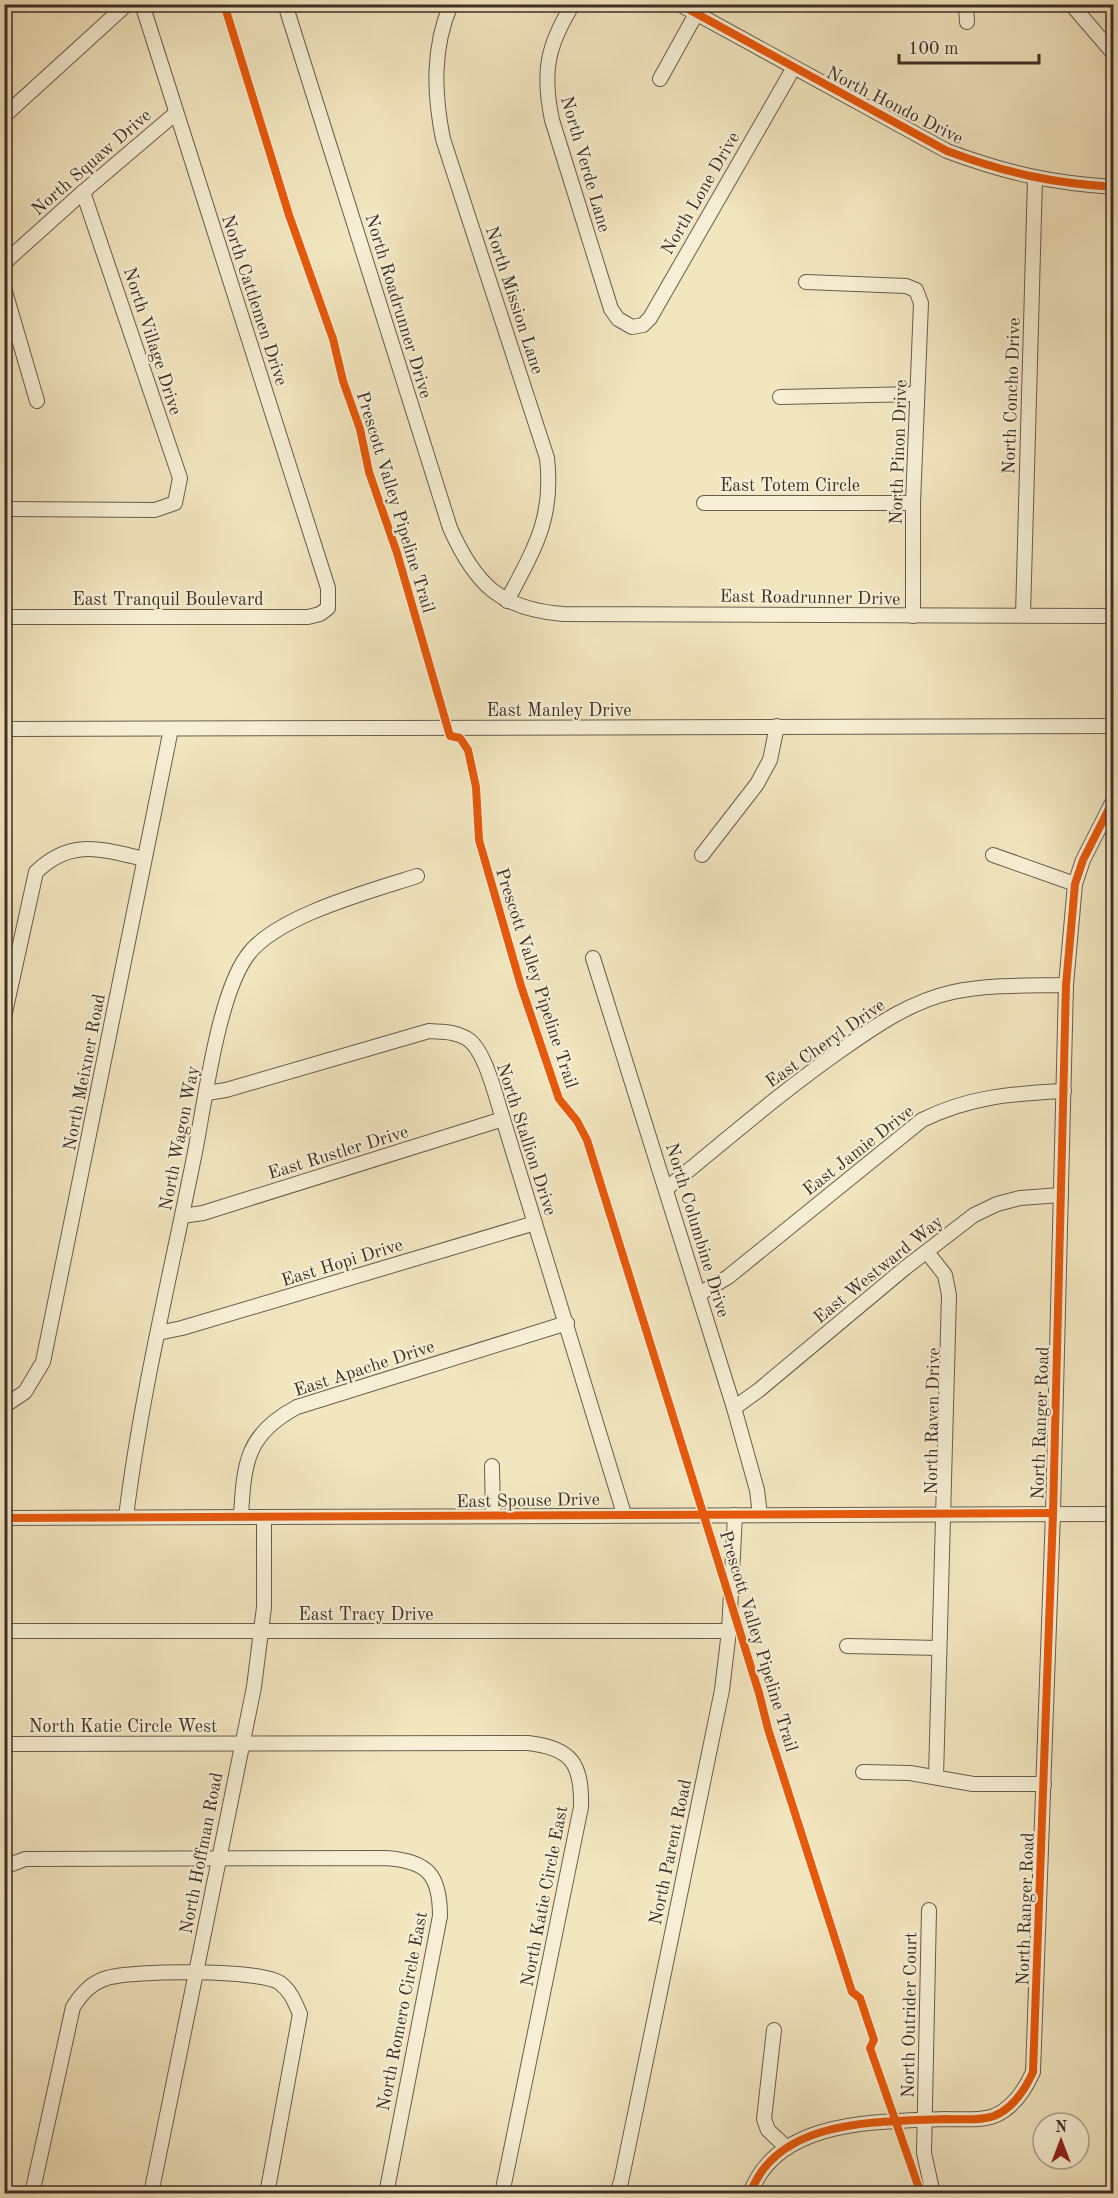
<svg xmlns="http://www.w3.org/2000/svg" width="1118" height="2198" font-family="'Old Standard TT',serif">
<style>
.lines{fill:none;stroke-linecap:round;stroke-linejoin:round}
.minor-casing{stroke:#6a5c4e;stroke-width:16}
.minor{stroke:#f7efd5;stroke-width:14}
.cycleway-casing{stroke:#f7efd5;stroke-width:11}
.cycleway{stroke:#e8590c;stroke-width:8}
.labels{text-anchor:middle;stroke-width:4.5;stroke-linejoin:round;paint-order:stroke}
.street-label{font-size:18px;fill:#3c2e28;stroke:#f7efd5}
</style>
<rect width="100%" height="100%" fill="#f2e6bf"/>
<filter id="stains"><feTurbulence type="fractalNoise" baseFrequency=".00333" numOctaves="4"/><feColorMatrix values="0 0 0 0 .2 0 0 0 0 .09 0 0 0 0 .02 0 0 0 .5 -.17"/></filter>
<radialGradient id="worn" r=".72"><stop offset=".6" stop-color="#630" stop-opacity="0"/><stop offset="1" stop-color="#630" stop-opacity=".3"/></radialGradient>
<g class="lines">
<defs>
<g id="minor">
<path d="M285,4L450,528C475,584 500,609 563,614L1114,616"/>
<path d="M451,4C432,48 434,94 443,139L547,458C554,519 534,549 507,601"/>
<path d="M573,4C547,46 542,72 552,120L611,309L618,319L632,327L643,325L650,318L793,69"/>
<path d="M679,4L947,151C1006,173 1051,183 1114,187"/>
<polyline points="966,4 967,22"/>
<polyline points="1071,4 1114,54"/>
<polyline points="660,79 696,14"/>
<polyline points="4,116 127,4"/>
<polyline points="4,263 83,192 176,113"/>
<polyline points="806,282 906,286 916,290 921,303 913,503 913,616"/>
<polyline points="4,288 37,401"/>
<polyline points="780,397 917,394"/>
<polyline points="704,503 913,503"/>
<polyline points="4,509 155,510 175,503 180,478 83,192"/>
<polyline points="1023,615 1035,179"/>
<polyline points="4,617 308,617 320,614 328,608 328,588 142,4"/>
<polyline points="4,729 1114,726"/>
<polyline points="702,855 757,784 770,760 777,726"/>
<polyline points="993,855 1075,884"/>
<polyline points="593,958 734,1408 757,1490 760,1515"/>
<path d="M4,1017L36,872C71,838 101,849 144,859"/>
<path d="M207,1093L226,1090L429,1031C442,1032 454,1031 466,1038C485,1048 496,1098 503,1119L624,1514"/>
<path d="M666,1189C725,1141 782,1091 844,1048C878,1024 912,1001 953,992C990,984 1029,986 1066,985"/>
<polyline points="182,1216 203,1213 503,1119"/>
<polyline points="927,1252 945,1275 949,1295 936,1777"/>
<path d="M699,1294L728,1277L922,1120C971,1096 1011,1094 1064,1091"/>
<polyline points="158,1333 182,1328 535,1223"/>
<polyline points="4,1406 25,1392 43,1362 171,729"/>
<polyline points="734,1408 759,1390 905,1268 974,1215 997,1204 1020,1198 1061,1195"/>
<polyline points="492,1466 493,1516"/>
<path d="M241,1516C244,1463 246,1434 297,1407L567,1323"/>
<path d="M126,1517C141,1394 171,1273 195,1152C205,1101 218,996 247,956C275,916 371,891 417,876"/>
<polyline points="4,1518 1114,1514"/>
<polyline points="4,1631 729,1631"/>
<polyline points="847,1646 939,1648"/>
<path d="M4,1744L528,1743C572,1748 582,1764 581,1807L502,2194"/>
<polyline points="863,1772 910,1773 973,1784 1044,1784"/>
<path d="M4,1867L25,1859L386,1858C428,1861 440,1875 440,1916L386,2194"/>
<polyline points="929,1910 924,2153 933,2194"/>
<polyline points="774,2030 764,2119 768,2130 787,2148"/>
<path d="M32,2194L73,2007C82,1993 91,1983 107,1978C132,1970 261,1969 280,1983C291,1991 295,2003 300,2014L267,2194"/>
<polyline points="151,2194 254,1687 264,1607 264,1517"/>
<polyline points="616,2194 621,2182 722,1690 729,1631 735,1515"/>
<path d="M750,2194C777,2118 878,2122 944,2119C959,2119 980,2121 994,2116C1013,2108 1025,2090 1033,2072L1053,1513L1066,985L1075,884L1083,860L1114,799"/>
</g>
</defs>
<!-- minor casing -->
<use href="#minor" class="minor-casing"/>
<!-- minor -->
<use href="#minor" class="minor"/>
<defs>
<g id="cycleway">
<polyline points="224,4 289,215 333,339 343,381 360,429 369,472 397,553 450,736 460,738 468,750 476,787 479,840 521,986 559,1099 577,1121 587,1140 759,1693 768,1729 852,1992 860,1998 874,2040 870,2048 921,2194"/>
<path d="M679,4L947,151C1006,173 1051,183 1114,187"/>
<polyline points="4,1518 1053,1513"/>
<path d="M750,2194C777,2118 878,2122 944,2119C959,2119 980,2121 994,2116C1013,2108 1025,2090 1033,2072L1053,1513L1066,985L1075,884L1083,860L1114,799"/>
</g>
</defs>
<!-- cycleway casing -->
<use href="#cycleway" class="cycleway-casing"/>
<!-- cycleway -->
<use href="#cycleway" class="cycleway"/>
</g>
<g class="labels">
<!-- street labels -->
<g class="street-label">
<text transform="translate(895 105) rotate(27)" y="6">North Hondo Drive</text>
<text transform="translate(91 162) rotate(-41)" y="6">North Squaw Drive</text>
<text transform="translate(586 164) rotate(74)" y="6">North Verde Lane</text>
<text transform="translate(700 193) rotate(-60)" y="6">North Lone Drive</text>
<text transform="translate(255 300) rotate(72)" y="6">North Cattlemen Drive</text>
<text transform="translate(515 300) rotate(72)" y="6">North Mission Lane</text>
<text transform="translate(399 306) rotate(73)" y="6">North Roadrunner Drive</text>
<text transform="translate(153 341) rotate(72)" y="6">North Village Drive</text>
<text transform="translate(1011 396) rotate(-88)" y="6">North Concho Drive</text>
<text transform="translate(898 452) rotate(-88)" y="6">North Pinon Drive</text>
<text x="790" y="491">East Totem Circle</text>
<text transform="translate(396 502) rotate(73)" y="6">Prescott Valley Pipeline Trail</text>
<text transform="translate(810 597) rotate(1)" y="6">East Roadrunner Drive</text>
<text x="168" y="605">East Tranquil Boulevard</text>
<text x="559" y="716">East Manley Drive</text>
<text transform="translate(537 978) rotate(72)" y="6">Prescott Valley Pipeline Trail</text>
<text transform="translate(825 1043) rotate(-35)" y="6">East Cheryl Drive</text>
<text transform="translate(84 1072) rotate(-79)" y="6">North Meixner Road</text>
<text transform="translate(179 1138) rotate(-79)" y="6">North Wagon Way</text>
<text transform="translate(527 1139) rotate(72)" y="6">North Stallion Drive</text>
<text transform="translate(858 1150) rotate(-38)" y="6">East Jamie Drive</text>
<text transform="translate(338 1152) rotate(-17)" y="6">East Rustler Drive</text>
<text transform="translate(698 1230) rotate(73)" y="6">North Columbine Drive</text>
<text transform="translate(342 1262) rotate(-17)" y="6">East Hopi Drive</text>
<text transform="translate(878 1269) rotate(-39)" y="6">East Westward Way</text>
<text transform="translate(364 1368) rotate(-18)" y="6">East Apache Drive</text>
<text transform="translate(932 1421) rotate(-89)" y="6">North Raven Drive</text>
<text transform="translate(1040 1423) rotate(-88)" y="6">North Ranger Road</text>
<text transform="translate(528 1500) rotate(-1)" y="6">East Spouse Drive</text>
<text x="366" y="1620">East Tracy Drive</text>
<text transform="translate(759 1641) rotate(73)" y="6">Prescott Valley Pipeline Trail</text>
<text x="123" y="1732">North Katie Circle West</text>
<text transform="translate(670 1852) rotate(-78)" y="6">North Parent Road</text>
<text transform="translate(201 1853) rotate(-79)" y="6">North Hoffman Road</text>
<text transform="translate(544 1896) rotate(-79)" y="6">North Katie Circle East</text>
<text transform="translate(1025 1909) rotate(-88)" y="6">North Ranger Road</text>
<text transform="translate(402 2011) rotate(-79)" y="6">North Romero Circle East</text>
<text transform="translate(909 2015) rotate(-89)" y="6">North Outrider Court</text>
</g>
</g>
<!-- margin -->
<rect width="1118" height="2198" fill="none" stroke="#f2e6bf" stroke-width="24"/>
<rect x="6" y="6" width="1106" height="2186" fill="none" stroke="#3c2e28" stroke-width="3"/>
<rect x="12" y="12" width="1094" height="2174" fill="none" stroke="#3c2e28" stroke-width="1.5"/>
<!-- north arrow -->
<g transform="translate(1061 2141)"><circle r="28" fill="#f7efd5" stroke="#aca290" stroke-width="1.5"/>
<path d="M0-4.5L10 22L0 15L-10 22Z" fill="#8f2418"/>
<text y="-9" font-size="16" font-weight="bold" text-anchor="middle" fill="#3c2e28">N</text>
</g>
<!-- scale -->
<path d="M899 54v9h140v-9" fill="none" stroke="#3c2e28" stroke-width="3"/>
<text x="908" y="54" font-size="18" fill="#3c2e28" stroke="#f7efd5" stroke-width="4.5" paint-order="stroke">100 m</text>
<rect width="100%" height="100%" filter="url(#stains)"/>
<rect width="100%" height="100%" fill="url(#worn)"/>
</svg>
